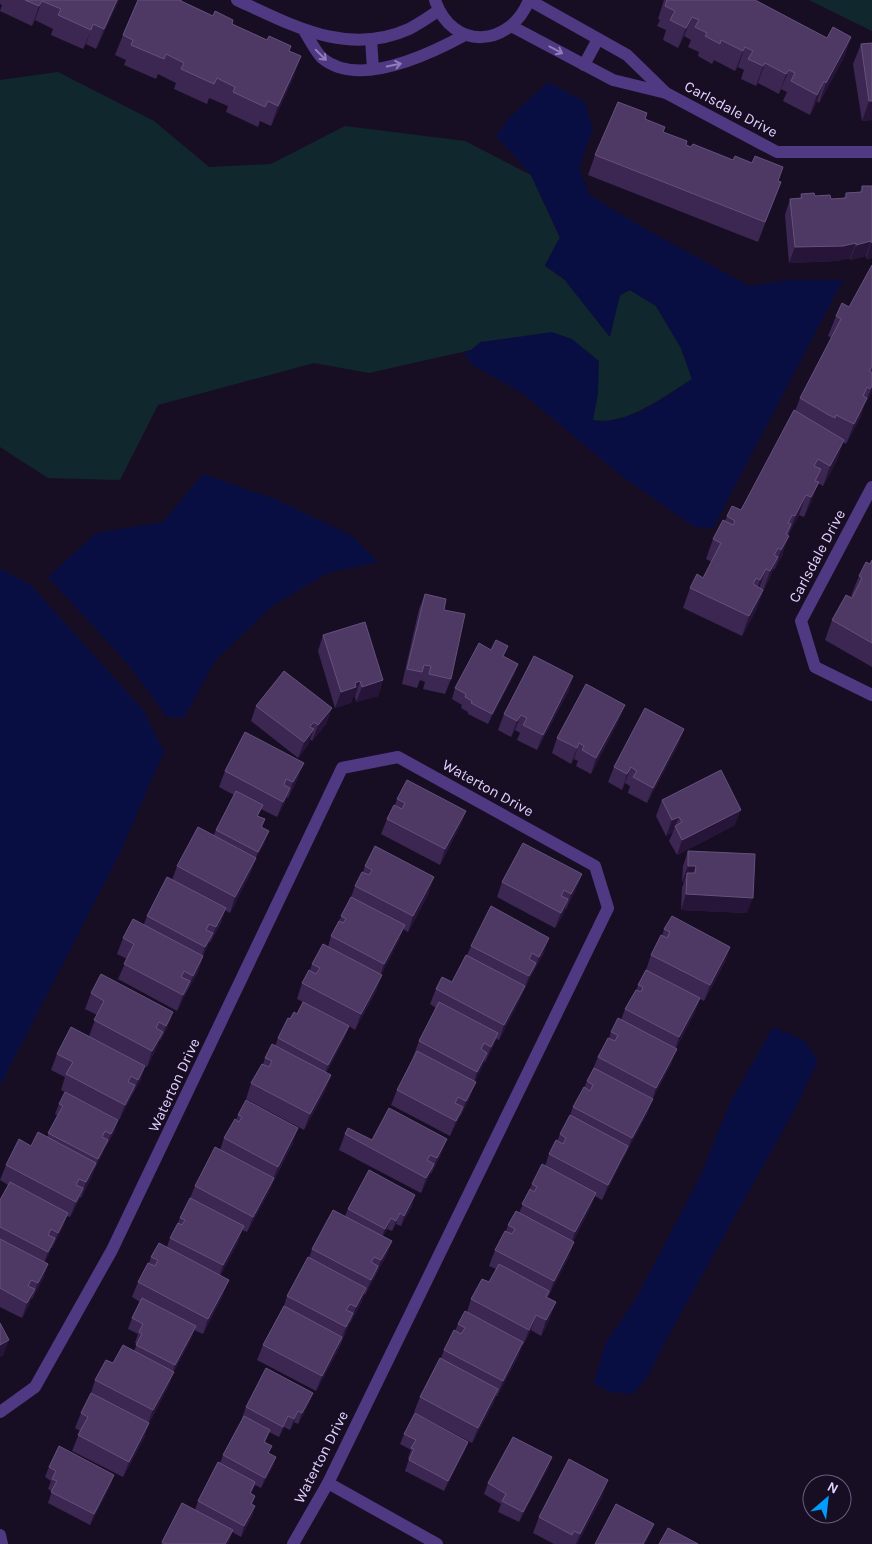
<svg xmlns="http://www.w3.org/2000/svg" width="872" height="1544" font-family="Karla,sans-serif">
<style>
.green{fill:#11272e}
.water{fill:#090e42}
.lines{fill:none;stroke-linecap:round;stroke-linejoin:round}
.minor{stroke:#503983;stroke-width:12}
.wall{fill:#3c2752}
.shaded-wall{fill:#261538}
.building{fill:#4e3965;stroke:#65517d}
.oneway{stroke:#927dbb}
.labels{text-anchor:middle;stroke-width:4;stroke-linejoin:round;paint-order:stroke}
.street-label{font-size:15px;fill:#e3d1ff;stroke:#180e24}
</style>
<rect width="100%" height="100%" fill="#180e24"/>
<!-- green -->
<g class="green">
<polygon points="809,0 872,0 872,31"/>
<path d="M58,72L154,121L209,167L271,164L345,126L465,141L531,175L560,238L545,266L565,280L609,336L620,295L630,290L656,306L681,348L692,379C665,396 626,426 593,420L482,341L471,350L369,373L314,363L158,405L120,480L48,478L0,447V80Z"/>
</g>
<!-- water -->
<g class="water">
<path d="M548,82L585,102L593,129L579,168L590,195L635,223L749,286L790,280H843L713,528L694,527L619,474L523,394L471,364L464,352L471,350L481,342L552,332L572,339L599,361L598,394L593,420C623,428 667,396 692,379L681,348L656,306L630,290L620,295L610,337L565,280L545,265L560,237L531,175L496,136L508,119Z"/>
<polygon points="203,474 275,499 351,535 378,562 328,573 271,607 214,662 184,718 167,717 128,664 48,577 96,533 163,522"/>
<polygon points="0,569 30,584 144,711 164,752 119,855 0,1086"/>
<polygon points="773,1027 805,1041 818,1061 795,1109 666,1340 647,1378 633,1394 610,1392 594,1384 605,1344 635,1300 700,1177 730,1103"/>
</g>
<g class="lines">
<!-- minor -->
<g class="minor">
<path d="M237,0C292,25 347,57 409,29C419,24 429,17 438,11"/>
<path d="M435,0C452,51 510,48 529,0"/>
<polyline points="529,0 627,55 666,93"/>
<polyline points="513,27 613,80 666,93 777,152 872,152"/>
<path d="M305,32C310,40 315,51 322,58C359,89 430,54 465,35"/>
<polyline points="371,39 373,69"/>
<polyline points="584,65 598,39"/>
<polyline points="872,487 801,621 815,667 872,695"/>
<polyline points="0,1412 35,1387 112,1250 342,768 398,757 595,866 608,908 328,1483 293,1544"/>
<polyline points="328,1483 437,1544"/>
<polyline points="0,1535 2,1544"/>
</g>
</g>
<!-- wall -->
<g class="wall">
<polygon points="0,0 119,0 96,49 86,44 83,49 51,35 53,29 35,20 32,26 0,11 2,5 0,4"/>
<polygon points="138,0 182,0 181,1 289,51 294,76 271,126 260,121 258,127 226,112 228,106 209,98 207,104 174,89 176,83 158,74 156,79 124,65 126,60 115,55 123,35"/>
<polygon points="664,0 755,0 827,38 851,37 844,57 819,103 817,101 810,115 783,101 787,92 781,89 779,94 758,83 756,86 741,79 744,70 738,67 735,71 714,60 712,64 698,56 699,52 688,47 691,40 684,36 678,48 663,40 666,30 657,26 660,20 658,19"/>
<polygon points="872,43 872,120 862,121 853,64 861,44"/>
<polygon points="645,119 663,132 691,147 733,160 752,163 778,181 781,182 758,242 588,175 595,155"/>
<polygon points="862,186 872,186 872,258 866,259 866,256 850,260 850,258 837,261 789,263 785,215 790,199 800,199 801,194 831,199 844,198 846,193 860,192"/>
<polygon points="872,265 872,390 864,406 860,418 846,444 843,442 837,460 823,486 818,483 811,502 804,517 799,515 788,535 782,556 774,570 773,569 770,577 763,591 756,610 742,636 683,608 690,588 703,578 712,562 706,559 713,539 725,521 727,516 741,510 795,411 800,398 832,338 828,336 836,316 849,307"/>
<polygon points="872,560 872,667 825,640 832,620 852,598 853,597 851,596 859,576 870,564"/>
<polygon points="425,594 444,610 451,679 445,694 423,689 425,682 420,680 417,688 402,684 419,609"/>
<polygon points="323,635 383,680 378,696 356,702 355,697 353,697 351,703 335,708 318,651"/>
<polygon points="504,657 518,664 514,675 488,724 468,714 468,712 461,708 462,705 452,699 455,688"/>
<polygon points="573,676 568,692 537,750 517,740 520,733 515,730 511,737 498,730 504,714"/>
<polygon points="256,706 332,708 326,724 312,741 310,739 308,745 298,758 251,721"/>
<polygon points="619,720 591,774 576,766 578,761 574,759 571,764 552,753 557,738"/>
<polygon points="684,729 678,745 647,803 628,793 630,786 625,783 622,790 608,782 614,767"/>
<polygon points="225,771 298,778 288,798 287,797 284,804 277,817 261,809 258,816 265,819 262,828 265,842 256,858 250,874 230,913 225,910 221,923 210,943 209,942 203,956 198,972 187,991 177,1011 118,979 127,959 117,954 123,938 144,924 147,916 172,880 177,866 213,836 216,830 234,795 219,787"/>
<polygon points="397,799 466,811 460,826 440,865 381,834 387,819 395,805"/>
<polygon points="662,800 735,825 677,855 669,841 673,832 666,836 656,816"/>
<polygon points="688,851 747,913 681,910 682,888 684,882 682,882 683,866"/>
<polygon points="365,866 429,893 408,932 403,929 399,940 381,975 376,991 355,1030 349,1026 345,1037 326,1073 331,1075 325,1091 304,1130 246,1099 251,1083 263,1064 265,1058 275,1046 278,1038 290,1019 297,1014 303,1002 297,999 302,983 310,970 312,964 328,947 331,936 351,897 355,886 363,872"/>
<polygon points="582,874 576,889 566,909 565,909 563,915 555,928 497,897 502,882"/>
<polygon points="664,929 730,947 725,962 704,1001 700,999 694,1014 676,1048 671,1064 651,1102 647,1114 626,1153 622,1161 602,1200 595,1196 590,1208 573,1242 574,1242 568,1258 548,1297 547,1296 550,1318 541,1336 531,1330 523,1345 522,1345 518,1357 497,1396 496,1396 493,1404 472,1443 414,1412 420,1397 441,1358 444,1350 455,1331 458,1324 467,1312 471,1299 489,1282 496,1269 489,1266 495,1250 506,1231 508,1225 519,1213 532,1184 545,1166 549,1154 557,1141 560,1134 570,1115 573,1107 584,1088 587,1081 593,1069 598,1057 609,1038 611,1032 621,1020 625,1009 636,990 646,970 651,955 662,936"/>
<polygon points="471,946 544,953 533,972 523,992 519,1001 499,1040 496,1039 492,1049 485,1062 484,1062 475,1081 470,1097 460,1117 459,1116 450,1136 391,1105 397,1090 414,1057 413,1057 419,1041 436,1008 430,1004 436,989 452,982 467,955"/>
<polygon points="91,993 173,1012 167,1028 160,1041 159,1041 157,1047 147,1067 145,1066 140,1081 132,1095 129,1101 119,1120 61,1090 65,1077 51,1070 57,1054 89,1036 97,1015 85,1009"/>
<polygon points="59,1104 115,1131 107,1144 94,1170 91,1178 81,1198 80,1197 77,1204 70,1217 67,1216 62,1229 52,1248 51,1248 45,1262 48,1264 43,1279 32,1299 31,1298 29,1305 22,1318 0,1307 0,1200 8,1185 0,1180 6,1165 31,1146 47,1137 57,1115 55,1114"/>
<polygon points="238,1115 293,1143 273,1182 268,1194 247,1232 242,1230 238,1242 220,1276 223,1295 203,1334 194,1330 192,1337 174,1371 168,1387 149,1423 144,1438 123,1477 72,1451 80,1431 75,1428 81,1413 90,1396 95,1380 113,1363 134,1351 137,1344 135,1343 138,1334 128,1329 132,1318 140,1302 132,1297 138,1282 149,1263 151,1257 167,1247 170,1238 177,1225 180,1218 190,1198 195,1186 220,1150 224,1138 236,1120"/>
<polygon points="345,1134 372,1140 447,1139 441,1154 431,1174 430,1173 421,1193 339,1150"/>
<polygon points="412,1206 401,1226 396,1224 392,1231 387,1229 383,1236 392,1241 386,1256 375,1276 372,1282 365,1295 364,1294 361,1303 350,1323 350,1322 337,1352 316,1391 257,1360 263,1345 284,1306 287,1296 309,1258 312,1249 345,1216 348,1209"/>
<polygon points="313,1393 309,1403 298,1424 294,1422 290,1430 284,1427 279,1437 269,1432 265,1443 269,1453 276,1457 272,1468 261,1488 255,1485 251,1493 255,1496 252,1504 255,1506 252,1516 241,1537 232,1532 228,1544 161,1544 182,1503 195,1510 198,1501 220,1463 223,1455 243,1418 242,1418 246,1407"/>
<polygon points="404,1434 468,1442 464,1452 444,1491 405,1471 409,1459 408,1458 411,1450 400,1444"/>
<polygon points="552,1457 548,1468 519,1522 498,1512 501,1504 484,1494 488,1483"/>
<polygon points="49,1467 114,1475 110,1486 90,1525 48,1503 52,1491 48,1489 51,1481 45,1477"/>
<polygon points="603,1495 577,1544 554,1544 533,1533 539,1517"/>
</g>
<!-- shaded-wall -->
<g class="shaded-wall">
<polygon points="117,0 119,0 96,49 104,29"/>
<polygon points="42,1 35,20 32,26 39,6"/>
<polygon points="692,17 684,36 678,48 686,28"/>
<polygon points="93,24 86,44 83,49 91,30"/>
<polygon points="851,37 844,57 819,103 826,83"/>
<polygon points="745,47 738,67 735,71 743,51"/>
<polygon points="301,56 294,76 271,126 278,106"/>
<polygon points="765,63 758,83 756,86 763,66"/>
<polygon points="789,70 781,89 779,94 786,74"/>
<polygon points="824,81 817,101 810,115 817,95"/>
<polygon points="869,101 872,101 872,120 862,121"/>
<polygon points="871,241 866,256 850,260 856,245"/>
<polygon points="856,243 850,258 837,261 789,263 795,247"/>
<polygon points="871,243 872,243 872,258 866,259"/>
<polygon points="872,386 872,390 870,396 864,406 860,418 846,444 854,424 866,401"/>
<polygon points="844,440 837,460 823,486 830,466"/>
<polygon points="819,482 811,502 804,517 811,497"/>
<polygon points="806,495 799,515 788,536 795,516"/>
<polygon points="789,536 782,556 774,570 781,550"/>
<polygon points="778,557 770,577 763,591 770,571"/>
<polygon points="766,569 759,589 753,600 760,580"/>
<polygon points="763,590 756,610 742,636 749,616"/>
<polygon points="518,664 514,675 488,724 492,714"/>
<polygon points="573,676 568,692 537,750 543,735"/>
<polygon points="383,680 378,696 356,702 362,687"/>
<polygon points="360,681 355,697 353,697 351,703 335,708 341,692 355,683"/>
<polygon points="625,705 619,720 591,774 596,758"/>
<polygon points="332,708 326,724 312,741 318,725"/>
<polygon points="521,715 515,730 511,737 517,721"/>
<polygon points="314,722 309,736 314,729 308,745 298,758 310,727"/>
<polygon points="684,729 678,745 647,803 653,788"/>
<polygon points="579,743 574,759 571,764 577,748"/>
<polygon points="304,763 298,778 288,798 293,782"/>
<polygon points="631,767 625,783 622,790 627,774"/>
<polygon points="290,788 284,804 277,817 283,802"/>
<polygon points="741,810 735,825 677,855 682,840"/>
<polygon points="466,811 460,826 440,865 445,849"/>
<polygon points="679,817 673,832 666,836 672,820"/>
<polygon points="269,831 265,842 254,862 258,852"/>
<polygon points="256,858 250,874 230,913 235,897"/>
<polygon points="688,866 696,866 690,882 687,873 684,882 682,882"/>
<polygon points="582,874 576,889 566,909 571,894"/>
<polygon points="434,877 429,893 408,932 413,916"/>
<polygon points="686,894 753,898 747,913 681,910"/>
<polygon points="568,899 563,915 555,928 561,913"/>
<polygon points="226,908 221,923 210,943 216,927"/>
<polygon points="405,925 399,940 379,979 384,964"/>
<polygon points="213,933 207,948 200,962 205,947"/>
<polygon points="549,938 544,953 533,972 539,957"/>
<polygon points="730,947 725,962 704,1001 710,985"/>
<polygon points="203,956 198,972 187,991 193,976"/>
<polygon points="536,963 530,978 523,992 529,976"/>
<polygon points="382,975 376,991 355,1030 361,1014"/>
<polygon points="190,981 184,997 177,1011 183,995"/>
<polygon points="525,986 519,1001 499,1040 504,1025"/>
<polygon points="700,998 694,1014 674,1053 679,1037"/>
<polygon points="173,1012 167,1028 160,1041 166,1026"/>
<polygon points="349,1026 345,1037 324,1076 328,1065"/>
<polygon points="163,1032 157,1047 147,1067 152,1051"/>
<polygon points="498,1033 492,1049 485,1062 491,1047"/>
<polygon points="677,1049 671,1064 651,1102 647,1114 626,1153 632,1138 652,1100 656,1088"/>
<polygon points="487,1053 482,1068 472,1088 477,1072"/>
<polygon points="145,1066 140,1081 132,1095 138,1080"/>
<polygon points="331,1075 325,1091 304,1130 310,1114"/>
<polygon points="476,1082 470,1097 460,1117 466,1101"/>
<polygon points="135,1085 129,1101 119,1120 125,1105"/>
<polygon points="463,1107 457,1123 450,1136 456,1121"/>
<polygon points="118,1120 115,1131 107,1144 111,1134"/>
<polygon points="298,1128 293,1143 273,1181 268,1194 247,1232 253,1217 273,1179 278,1167"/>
<polygon points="447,1139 441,1154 431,1174 437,1158"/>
<polygon points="108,1140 104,1150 94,1170 98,1159"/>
<polygon points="628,1146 622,1161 602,1200 608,1185"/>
<polygon points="96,1163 91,1178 81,1198 86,1182"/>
<polygon points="434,1164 428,1179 421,1193 426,1178"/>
<polygon points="83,1188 77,1204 70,1217 76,1202"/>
<polygon points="596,1193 590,1208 570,1248 575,1232"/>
<polygon points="415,1195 412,1206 401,1226 404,1216"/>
<polygon points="68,1213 62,1229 52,1248 58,1233"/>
<polygon points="400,1213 396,1224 392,1231 396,1221"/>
<polygon points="391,1218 387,1229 381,1239 385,1229"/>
<polygon points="244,1226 238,1242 218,1281 223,1265"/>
<polygon points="55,1238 49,1254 42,1268 48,1252"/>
<polygon points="392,1241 386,1256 375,1276 381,1260"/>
<polygon points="574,1242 568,1258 548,1297 554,1281"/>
<polygon points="48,1264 43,1279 32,1299 38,1283"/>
<polygon points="378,1266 372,1282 365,1295 371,1280"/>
<polygon points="229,1280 223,1295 203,1334 208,1319"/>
<polygon points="366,1288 361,1303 350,1323 356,1307"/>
<polygon points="35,1289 29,1305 22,1318 27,1303"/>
<polygon points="556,1302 550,1318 541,1336 546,1320"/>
<polygon points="353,1313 347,1329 340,1342 346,1327"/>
<polygon points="536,1315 531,1330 523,1345 529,1330"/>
<polygon points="196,1326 192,1337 171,1376 175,1365"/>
<polygon points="342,1337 337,1352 316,1391 322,1376"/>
<polygon points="9,1340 3,1356 0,1357 0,1345"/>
<polygon points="523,1342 518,1357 497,1396 503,1381"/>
<polygon points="174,1372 168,1387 147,1426 153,1410"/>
<polygon points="498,1389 493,1404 472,1443 478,1428"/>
<polygon points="313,1393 309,1403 298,1424 302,1413"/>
<polygon points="298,1411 294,1422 290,1430 294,1419"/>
<polygon points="288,1416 284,1427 279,1437 283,1427"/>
<polygon points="149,1423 144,1438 123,1477 129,1462"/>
<polygon points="468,1442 464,1452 444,1491 448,1481"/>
<polygon points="276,1457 272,1468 261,1488 265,1478"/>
<polygon points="552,1457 548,1468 519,1522 523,1512"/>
<polygon points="114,1475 110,1486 90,1525 94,1514"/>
<polygon points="608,1480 603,1495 577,1544 576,1544 580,1534"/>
<polygon points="255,1506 252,1516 241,1537 244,1526"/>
<polygon points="654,1524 650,1534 645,1544 643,1544"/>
<polygon points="233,1530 228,1544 225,1544"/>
</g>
<!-- building -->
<g class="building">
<polygon points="25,0 117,0 104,29 93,24 91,30 58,15 61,9 42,1 39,6"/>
<polygon points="138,0 181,0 181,1 213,16 215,11 233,20 232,24 267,40 269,36 291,46 289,51 301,56 278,106 268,101 265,107 233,92 235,87 217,78 214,84 181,69 184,63 166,54 164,59 131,45 133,40 123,35"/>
<polygon points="667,0 755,0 827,38 833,27 851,37 826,83 824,81 817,95 791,81 795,73 789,70 786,74 765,63 763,66 748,59 753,51 745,47 743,51 721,40 720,44 705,36 707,33 695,27 699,20 692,17 686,28 670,20 675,11 665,6"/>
<polygon points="872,43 872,101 869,101 861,44"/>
<polygon points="618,102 647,113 645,119 665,127 663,132 687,141 686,145 691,147 693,144 733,160 735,156 752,163 755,156 783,167 778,181 781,182 765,222 595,155"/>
<polygon points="862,186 872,186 872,243 871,241 856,245 856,243 843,246 795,247 790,199 802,198 801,194 814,193 815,196 830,195 831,199 846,198 846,193 862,192"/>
<polygon points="872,265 872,366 869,371 872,373 872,386 870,389 867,387 863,396 867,398 854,424 836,415 835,418 827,414 800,398 841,319 836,316 842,303 849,307"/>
<polygon points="794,410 844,440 830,466 818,459 814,466 821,469 815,481 819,482 811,497 806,495 795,516 792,515 788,523 791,524 786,534 789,536 781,550 778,548 774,555 778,557 770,571 766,569 760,580 756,578 753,584 763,590 749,616 690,588 697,574 703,578 721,543 713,539 723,520 733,525 735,521 727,516 732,506 741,510"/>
<polygon points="872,560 872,643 832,620 846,595 852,598 862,578 859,576 866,562 870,564"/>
<polygon points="425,594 446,599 444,610 465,614 451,679 429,674 431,666 424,665 422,672 407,669"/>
<polygon points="365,622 383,680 362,687 360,681 355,683 356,687 341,692 323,635"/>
<polygon points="496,640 508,646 503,656 518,664 492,714 471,703 472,701 465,697 466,694 455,688 479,643 491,650"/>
<polygon points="534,656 573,676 543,735 523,725 527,718 521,715 517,721 504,714"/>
<polygon points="284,671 332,708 318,725 314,722 310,727 314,729 304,742 256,706"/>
<polygon points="586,684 625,705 596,758 582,750 584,746 579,743 577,748 557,738"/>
<polygon points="645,708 684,729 653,788 633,777 637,771 631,767 627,774 614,767"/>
<polygon points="245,732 304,763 293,782 286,779 284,785 290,788 283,802 225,771"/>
<polygon points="721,770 741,810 682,840 675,826 682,822 679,817 672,820 662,800"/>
<polygon points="407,780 466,811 445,849 387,819 394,805 402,809 405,803 397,799"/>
<polygon points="236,791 263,805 257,816 265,819 261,827 269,831 258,852 216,830"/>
<polygon points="198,827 256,858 235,897 177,866"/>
<polygon points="523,843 582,874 571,894 564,890 561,896 568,899 561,913 502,882"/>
<polygon points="375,846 434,877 413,916 355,886 362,872 369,875 372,870 365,866"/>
<polygon points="688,851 755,854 753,898 686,894 687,873 695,873 696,866 688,866"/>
<polygon points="167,877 226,908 216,927 209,924 206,930 213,933 205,947 147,916"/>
<polygon points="351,897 405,925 384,964 331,936 339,921 343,923 346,919 341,916"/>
<polygon points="491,906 549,938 539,957 532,953 529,959 536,963 529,976 471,946"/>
<polygon points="672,916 730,947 710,985 651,955 661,935 667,938 670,932 664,929"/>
<polygon points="133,919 203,956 193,976 184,971 181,977 190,981 183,995 124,964 134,944 123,938"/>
<polygon points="323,944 382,975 361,1014 302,983 309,970 316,974 320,968 312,964"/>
<polygon points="466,955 525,986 504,1025 436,989 442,977 452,982"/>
<polygon points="646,970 700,998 679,1037 625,1009 636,990 641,992 643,987 638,985"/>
<polygon points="101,974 173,1012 166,1026 159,1022 156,1028 163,1032 152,1051 94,1020 104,1001 91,993"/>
<polygon points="303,1002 349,1026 328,1065 278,1038 288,1018 290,1019 294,1012 297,1014"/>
<polygon points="439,1002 498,1033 491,1047 484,1043 481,1049 487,1053 477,1072 419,1041"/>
<polygon points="618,1018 677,1049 656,1088 598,1057 608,1038 615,1041 618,1035 611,1032"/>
<polygon points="71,1027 145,1066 138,1080 131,1076 128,1082 135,1085 125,1105 66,1074 73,1062 57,1054"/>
<polygon points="272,1044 331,1075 310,1114 251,1083 262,1064 269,1067 272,1061 265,1058"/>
<polygon points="417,1051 476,1082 466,1101 458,1097 455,1103 463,1107 456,1121 397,1090"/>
<polygon points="594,1068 653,1099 632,1138 573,1107 584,1087 590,1091 593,1085 587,1081"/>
<polygon points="65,1092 118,1120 111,1134 105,1131 102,1137 108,1140 98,1159 48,1133 63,1106 59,1104"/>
<polygon points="246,1100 298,1128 278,1167 224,1138 235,1119 239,1122 242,1117 238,1115"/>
<polygon points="389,1108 447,1139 437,1158 430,1155 427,1160 434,1164 426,1178 345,1134 348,1128 372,1140"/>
<polygon points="570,1115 628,1146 608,1185 549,1154 556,1140 563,1144 566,1138 560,1134"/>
<polygon points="38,1132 96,1163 86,1182 79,1179 76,1185 83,1188 76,1202 6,1165 19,1139 31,1146"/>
<polygon points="215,1147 274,1178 253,1217 195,1186"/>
<polygon points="542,1164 596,1193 575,1232 522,1204 530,1189 534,1192 537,1187 532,1184"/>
<polygon points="369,1170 415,1195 404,1216 400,1213 396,1221 391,1218 385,1229 348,1209"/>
<polygon points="10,1182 68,1213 58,1233 51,1229 48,1235 55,1238 48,1252 0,1227 0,1200"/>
<polygon points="190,1198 244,1226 223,1265 170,1238 178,1223 182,1225 185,1220 180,1218"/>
<polygon points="333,1210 392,1241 381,1260 374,1257 371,1262 378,1266 371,1280 312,1249"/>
<polygon points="516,1211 574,1242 554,1281 495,1250 505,1231 512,1234 515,1229 508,1225"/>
<polygon points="0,1239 48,1264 38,1283 31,1280 28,1286 35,1289 27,1303 0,1288"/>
<polygon points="159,1243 229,1280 208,1319 138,1282 148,1263 155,1266 158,1260 151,1257"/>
<polygon points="308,1257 366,1288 356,1307 350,1304 346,1310 353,1313 346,1327 287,1296"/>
<polygon points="499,1264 549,1291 546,1297 556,1302 546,1320 536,1315 529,1330 471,1299 482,1279 489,1282"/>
<polygon points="142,1298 196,1326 175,1365 136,1345 142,1334 139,1332 143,1324 132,1318"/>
<polygon points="284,1306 342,1337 322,1376 263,1345"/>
<polygon points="465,1311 523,1342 503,1381 444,1350 454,1330 461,1334 465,1328 458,1324"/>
<polygon points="0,1323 9,1340 0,1345"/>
<polygon points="123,1345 174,1372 153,1410 95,1380 106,1360 113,1363"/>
<polygon points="440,1358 498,1389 478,1428 420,1397"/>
<polygon points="266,1368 313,1393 302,1413 298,1411 294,1419 288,1416 283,1427 246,1407"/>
<polygon points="91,1393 149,1423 129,1462 78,1435 88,1417 81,1413"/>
<polygon points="415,1413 468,1442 448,1481 409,1460 414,1449 411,1448 416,1440 404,1434"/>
<polygon points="244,1416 270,1430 264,1442 272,1446 268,1453 276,1457 265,1478 223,1455"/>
<polygon points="513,1437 552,1457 523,1512 502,1501 506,1494 488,1483"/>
<polygon points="59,1446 114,1475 94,1514 51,1492 57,1481 52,1479 56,1471 49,1467"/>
<polygon points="569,1459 608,1480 580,1534 574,1531 572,1535 539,1517"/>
<polygon points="218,1462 255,1482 250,1493 255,1496 251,1504 255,1506 244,1526 198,1501"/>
<polygon points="182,1503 233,1530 225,1544 165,1544 162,1542"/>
<polygon points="616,1504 654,1524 643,1544 595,1544"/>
<polygon points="668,1528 698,1544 659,1544"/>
</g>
<!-- one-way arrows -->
<defs><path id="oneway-shaft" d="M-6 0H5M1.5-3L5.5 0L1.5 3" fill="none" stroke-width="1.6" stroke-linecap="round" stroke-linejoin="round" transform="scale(1.25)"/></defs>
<g class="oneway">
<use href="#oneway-shaft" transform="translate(556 50) rotate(28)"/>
<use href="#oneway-shaft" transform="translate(321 55) rotate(45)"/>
<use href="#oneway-shaft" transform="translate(394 65) rotate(-11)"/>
</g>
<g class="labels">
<!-- street labels -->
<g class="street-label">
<text transform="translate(731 109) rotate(28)" y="5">Carlsdale Drive</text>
<text transform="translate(817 556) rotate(-62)" y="5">Carlsdale Drive</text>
<text transform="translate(488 788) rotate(29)" y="5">Waterton Drive</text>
<text transform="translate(174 1085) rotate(-65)" y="5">Waterton Drive</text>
<text transform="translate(321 1457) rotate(-63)" y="5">Waterton Drive</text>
</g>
</g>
<!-- north arrow -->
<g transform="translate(827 1499) rotate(28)"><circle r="24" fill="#180e24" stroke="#695c7c"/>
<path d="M0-4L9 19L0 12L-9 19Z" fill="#009dfc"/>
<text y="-8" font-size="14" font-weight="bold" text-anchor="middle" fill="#e3d1ff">N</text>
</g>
</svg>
